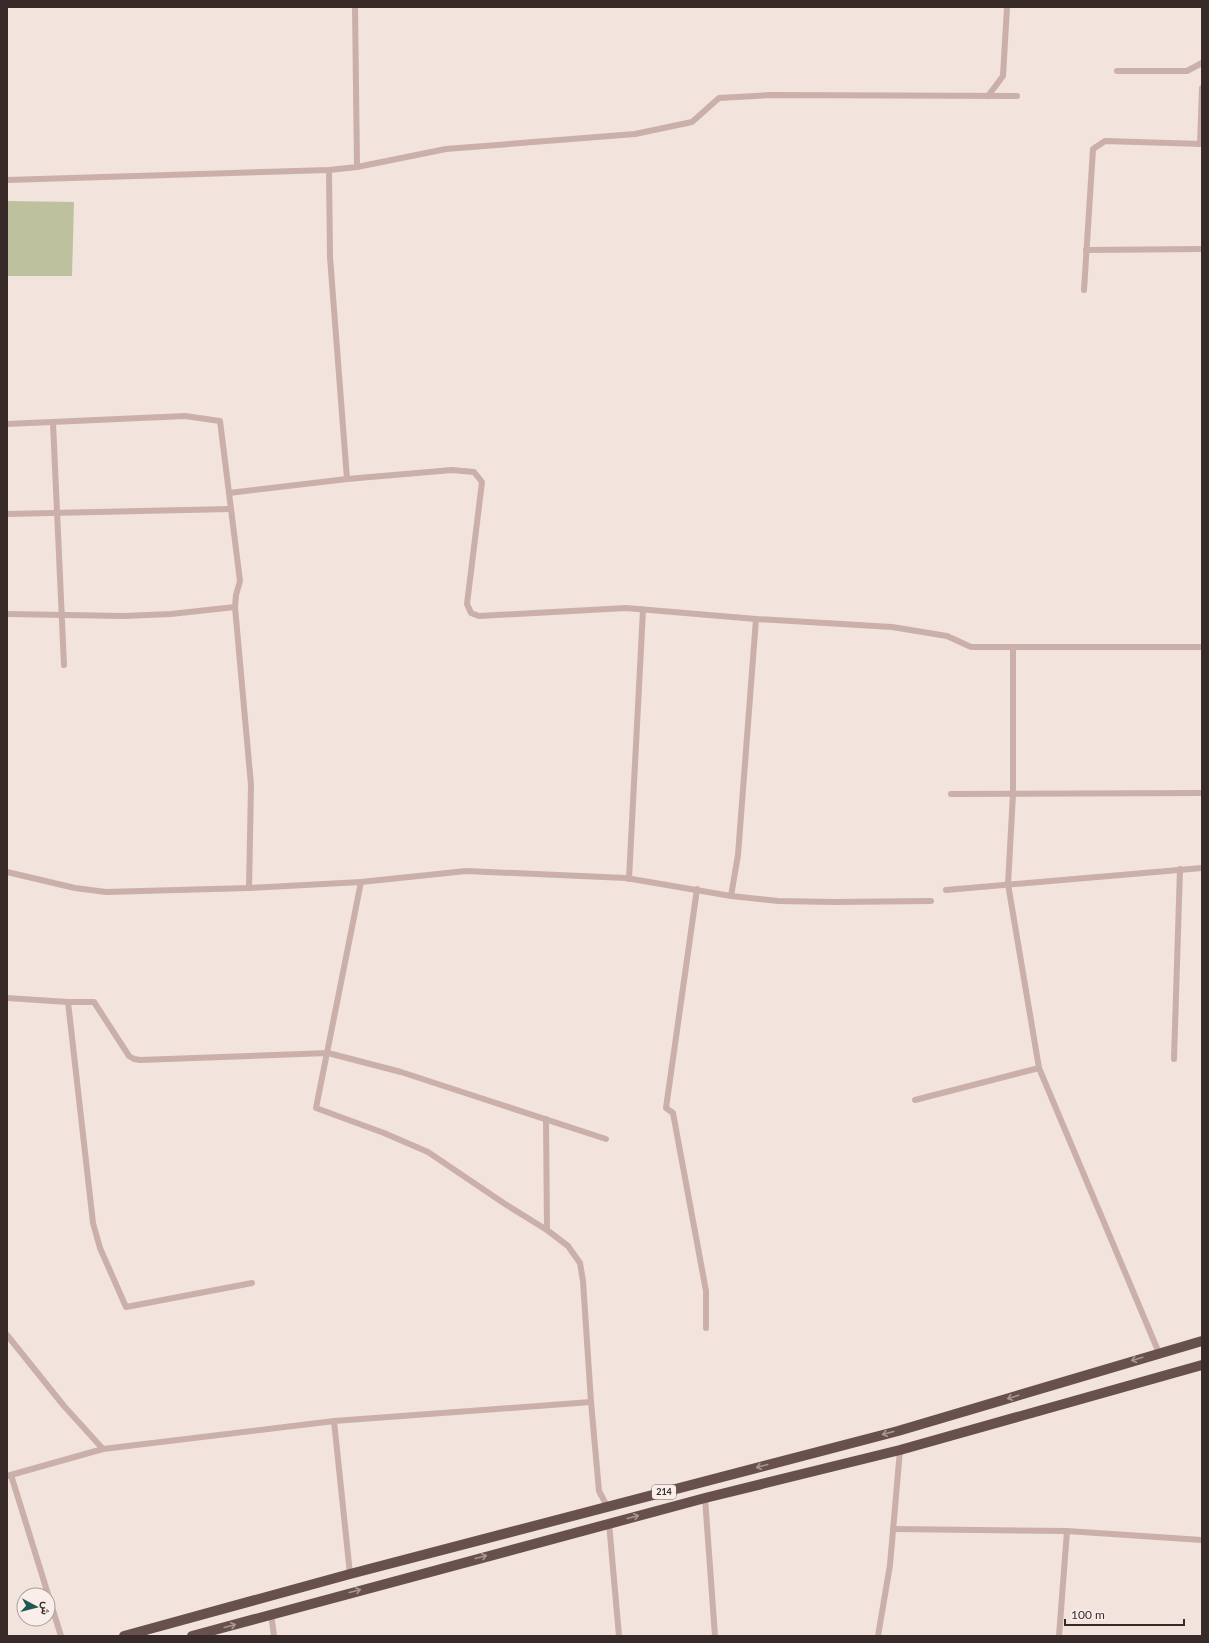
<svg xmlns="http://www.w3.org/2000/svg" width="1209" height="1643" font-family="Lato,Vazirmatn,sans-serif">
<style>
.garden{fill:#bdc19d}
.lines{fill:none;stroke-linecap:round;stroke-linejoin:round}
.minor{stroke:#cab0a9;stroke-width:6}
.trunk{stroke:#68504d;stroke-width:10}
.oneway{stroke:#a99793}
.labels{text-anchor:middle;stroke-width:4;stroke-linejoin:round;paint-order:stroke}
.shield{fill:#f9eee9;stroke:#716563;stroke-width:1}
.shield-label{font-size:9px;font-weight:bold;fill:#372a29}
</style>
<rect width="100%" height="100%" fill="#f2e3dd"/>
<!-- garden -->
<polygon class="garden" points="7,201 74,202 72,276 7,276"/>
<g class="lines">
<!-- minor -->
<g class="minor">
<polyline points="1117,71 1187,71 1202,63"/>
<polyline points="988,96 1003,76 1007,7"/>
<polyline points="1200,144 1202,88"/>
<polyline points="357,167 446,149 635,134 692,122 719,98 771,95 1017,96"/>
<polyline points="7,180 329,170 357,167 355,7"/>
<polyline points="1086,250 1202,249"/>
<polyline points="1084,290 1093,149 1105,141 1202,144"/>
<polyline points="53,423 64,665"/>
<polyline points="7,424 185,416 220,421 240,581 236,595 235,607 251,785 249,888"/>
<polyline points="347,479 452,470 474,472 482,482 467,604 471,613 479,616 626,608 756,619 892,627 947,636 971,647 1202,647"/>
<polyline points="229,493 347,479 330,257 329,170"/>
<polyline points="7,514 230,509"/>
<polyline points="7,614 124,616 171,614 235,607"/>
<polyline points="1013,648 1013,794 1008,884 1039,1068 1159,1353"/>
<polyline points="951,794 1202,793"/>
<polyline points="7,872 75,888 106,892 249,888 361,882 466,871 626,878 731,896 778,901 834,902 931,901"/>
<polyline points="629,879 643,610"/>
<polyline points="361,882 316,1108 384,1133 428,1152 505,1204 547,1230 568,1246 580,1263 583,1281 591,1402 599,1491 607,1506"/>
<polyline points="697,889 666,1108 673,1113 706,1291 706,1328"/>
<polyline points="946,890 1202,868"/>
<polyline points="731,896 738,855 756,619"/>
<polyline points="7,998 68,1002 93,1223 100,1248 126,1307 252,1283"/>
<polyline points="68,1002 94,1002 129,1056 134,1059 140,1060 328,1053 401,1072 606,1139"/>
<polyline points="1174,1059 1180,869"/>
<polyline points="915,1100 1039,1068"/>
<polyline points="546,1119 547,1230"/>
<polyline points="7,1335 64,1406 103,1449"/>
<polyline points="334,1421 350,1574"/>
<polyline points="11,1475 61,1636"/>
<polyline points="7,1476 103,1449 334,1421 591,1402"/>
<polyline points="705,1498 715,1636"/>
<polyline points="609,1523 619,1636"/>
<polyline points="893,1529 1067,1531 1202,1540"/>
<polyline points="271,1614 274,1636"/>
<polyline points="878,1636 890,1565 900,1450"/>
<polyline points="1059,1636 1067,1531"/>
</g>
<!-- trunk -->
<g class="trunk">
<polyline points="124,1636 350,1574 898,1431 1202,1341"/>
<polyline points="192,1636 705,1498 900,1450 1202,1365"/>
</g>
</g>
<!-- one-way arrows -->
<defs><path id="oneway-shaft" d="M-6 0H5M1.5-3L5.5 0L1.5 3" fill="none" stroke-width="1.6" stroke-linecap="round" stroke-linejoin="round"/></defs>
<g class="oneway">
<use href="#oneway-shaft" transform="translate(1137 1359) rotate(163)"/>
<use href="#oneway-shaft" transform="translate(1013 1397) rotate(163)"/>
<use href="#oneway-shaft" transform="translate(888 1433) rotate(165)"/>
<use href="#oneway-shaft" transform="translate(762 1466) rotate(165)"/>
<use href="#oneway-shaft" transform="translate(633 1517) rotate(-15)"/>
<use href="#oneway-shaft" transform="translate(481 1557) rotate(-15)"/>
<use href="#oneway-shaft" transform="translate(355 1591) rotate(-15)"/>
<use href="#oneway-shaft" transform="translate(230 1626) rotate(-15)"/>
</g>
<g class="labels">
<!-- shield labels -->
<rect class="shield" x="652" y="1485" width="24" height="14" rx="3"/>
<g class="shield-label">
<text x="664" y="1495">214</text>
</g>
</g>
<!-- border -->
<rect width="1209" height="1643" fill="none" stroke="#372a29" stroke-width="16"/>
<!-- north arrow -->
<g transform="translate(36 1607) rotate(97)"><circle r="19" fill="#f9eee9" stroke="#aba09c"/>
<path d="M0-3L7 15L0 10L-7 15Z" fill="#1f584e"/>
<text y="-6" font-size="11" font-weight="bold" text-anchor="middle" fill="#372a29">ش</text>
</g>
<!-- scale -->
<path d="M1065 1619v6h119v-6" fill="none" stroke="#372a29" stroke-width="2"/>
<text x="1071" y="1619" font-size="12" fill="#372a29" stroke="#f9eee9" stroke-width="3" paint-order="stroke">100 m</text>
</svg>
